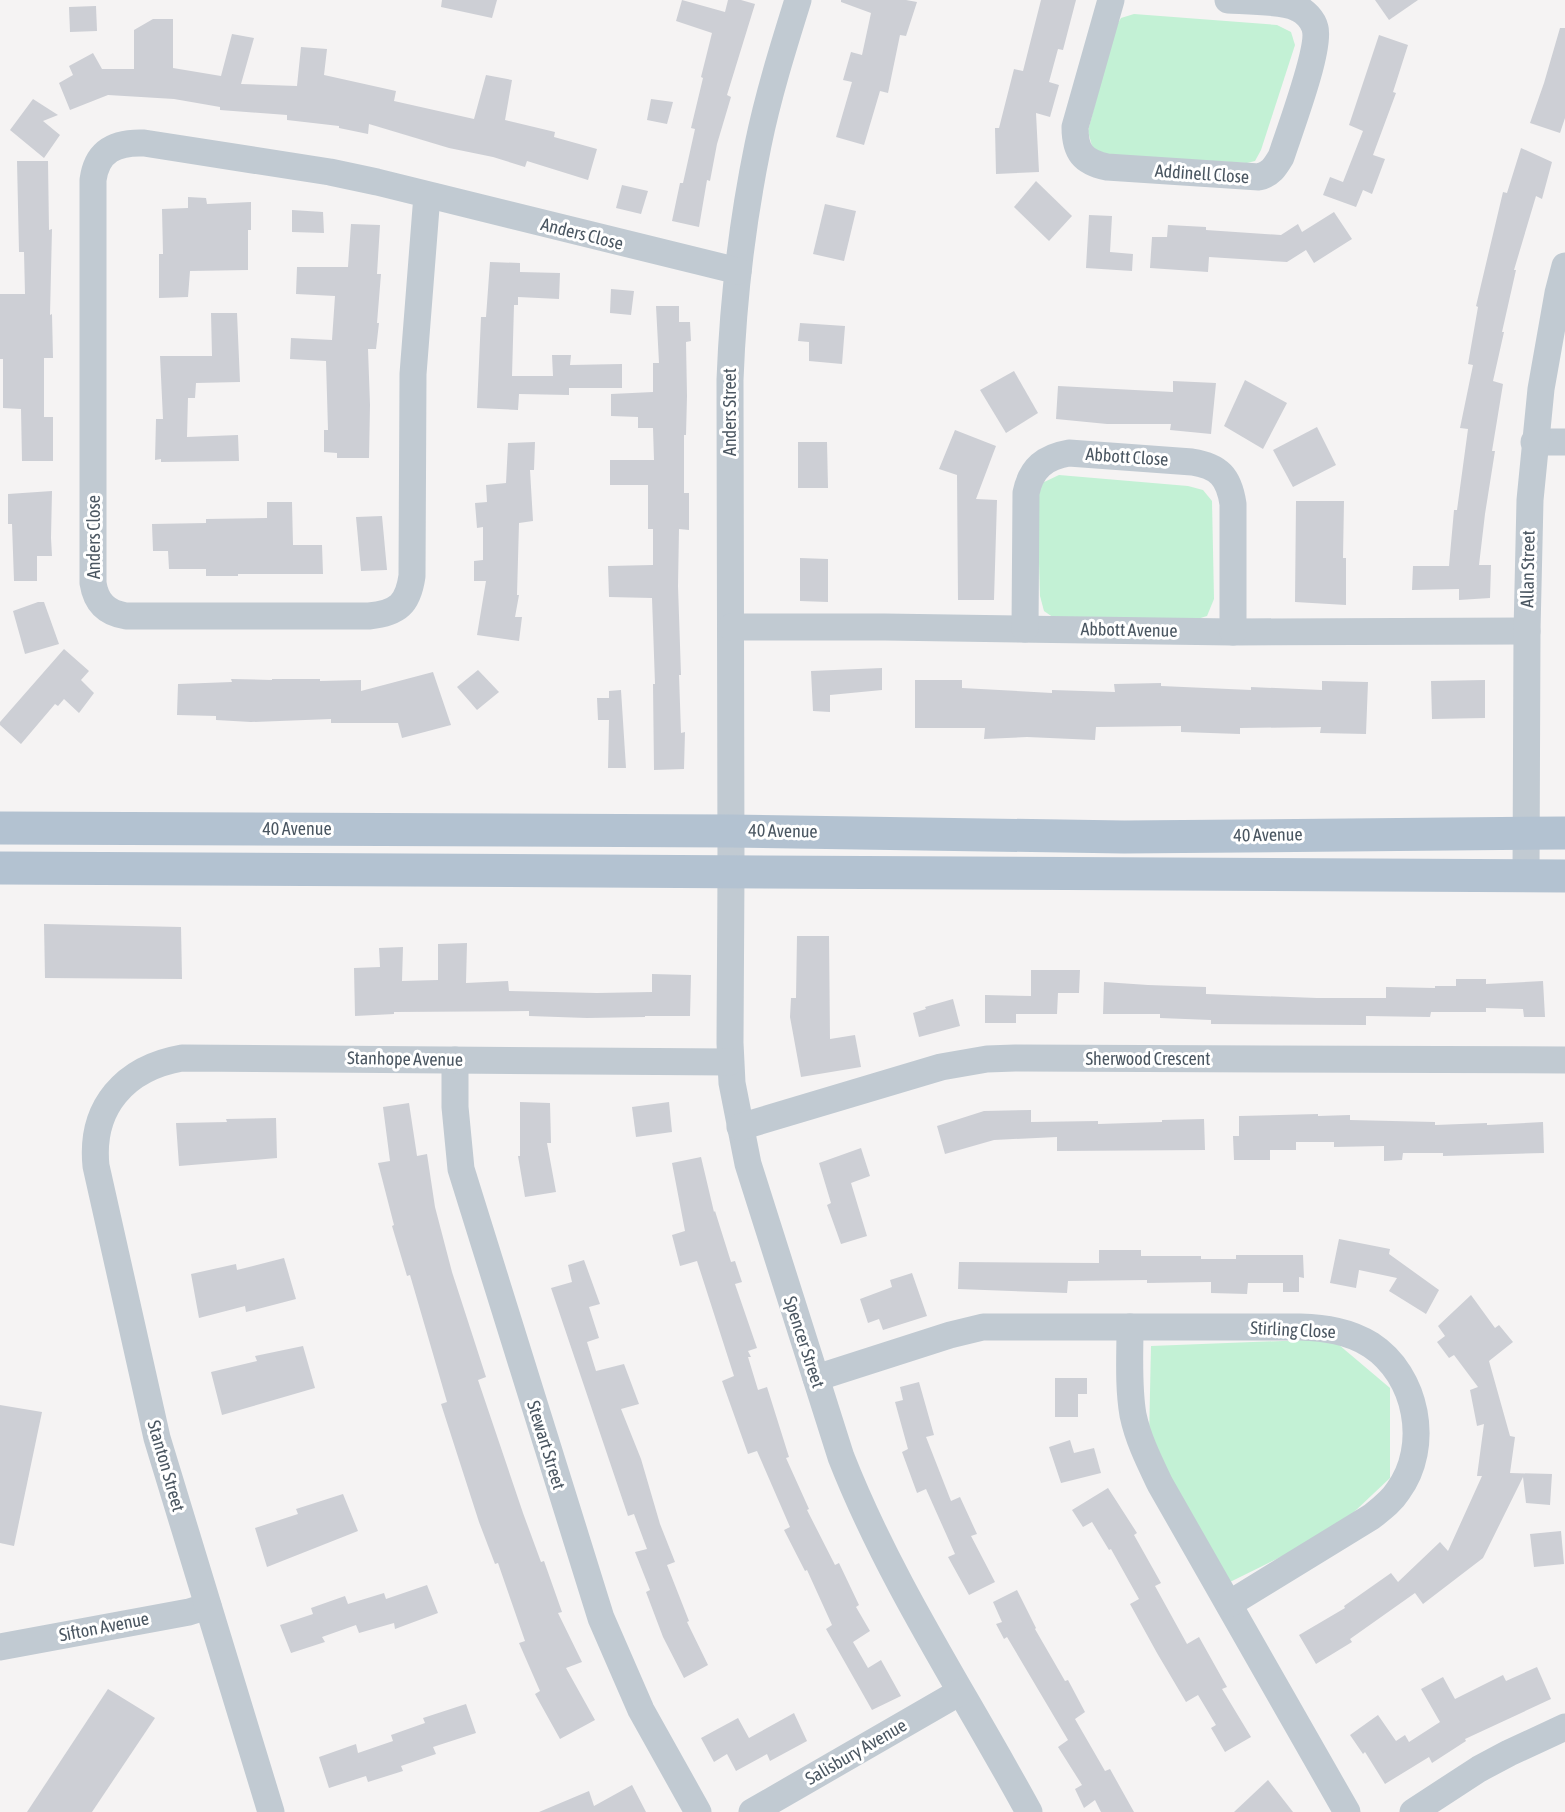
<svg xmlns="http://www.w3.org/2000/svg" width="1565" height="1812" font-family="'Asap Condensed',sans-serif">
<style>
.green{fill:#c3f1d5}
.building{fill:#cdcfd5}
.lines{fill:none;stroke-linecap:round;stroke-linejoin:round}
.minor{stroke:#c1cad2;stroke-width:27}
.major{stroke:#b3c2d1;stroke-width:33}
.labels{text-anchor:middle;stroke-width:6;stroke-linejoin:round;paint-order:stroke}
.street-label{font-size:18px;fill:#4a5661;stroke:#fff}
</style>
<rect width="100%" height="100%" fill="#f5f3f3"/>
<!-- green -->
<g class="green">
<polygon points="1134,14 1277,25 1291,32 1295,45 1261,150 1255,161 1247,163 1110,155 1093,150 1088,131 1114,30 1121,18"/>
<polygon points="1059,475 1188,486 1203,490 1212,501 1214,599 1207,616 1191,621 1057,620 1044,611 1040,596 1037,497 1040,484"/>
<polygon points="1332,1339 1390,1388 1390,1478 1335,1530 1226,1584 1149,1439 1151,1346"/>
</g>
<!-- building -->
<g class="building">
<polygon points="442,0 497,0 492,18 441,7"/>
<polygon points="682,0 725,12 728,0 741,0 755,4 727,95 731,97 717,144 710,181 707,180 699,227 672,221 680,183 683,183 695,129 691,128 703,78 701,77 712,33 676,21"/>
<polygon points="841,0 906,0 917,2 906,36 900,35 888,93 880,91 864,145 836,137 852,82 843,80 851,52 862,55 871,13 841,2"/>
<polygon points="1041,0 1076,0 1063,50 1058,49 1049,82 1059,85 1050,117 1036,113 1039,172 996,174 995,128 999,128 1014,69 1023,71"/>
<polygon points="1375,0 1418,0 1389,20"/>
<polygon points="96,6 97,31 70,32 69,7"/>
<polygon points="153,19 173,19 173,68 221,76 232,34 254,38 241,84 297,86 301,47 327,49 324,75 396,91 394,101 474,119 486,75 512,80 505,120 555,132 554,137 597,149 588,180 527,161 525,167 493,157 449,148 369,124 368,134 339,128 339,126 287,120 287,115 220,110 220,107 174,99 108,95 70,110 59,83 73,75 69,66 93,53 102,69 134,69 134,30"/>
<polygon points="1560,28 1565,28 1565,118 1560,133 1530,123 1544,83"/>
<polygon points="1379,35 1408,45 1393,92 1396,93 1373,155 1385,159 1372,194 1363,190 1356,207 1323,195 1330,177 1343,182 1363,131 1349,125"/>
<polygon points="33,99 58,115 43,121 60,135 44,158 10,130"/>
<polygon points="651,99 673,102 667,124 647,120"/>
<polygon points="1521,148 1552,162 1542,199 1536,196 1514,270 1516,270 1502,332 1504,332 1493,381 1503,384 1492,451 1495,451 1485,514 1479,565 1491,565 1490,598 1459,600 1459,589 1412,590 1413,566 1449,566 1454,510 1457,510 1468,429 1460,428 1473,365 1468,364 1478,307 1476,306 1503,192 1507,193"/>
<polygon points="17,161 48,161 49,230 52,229 50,315 52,314 53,358 44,358 44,417 53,417 53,461 22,461 21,409 3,408 3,359 0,359 0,294 25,294 24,252 19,252"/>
<polygon points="1036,181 1072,216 1049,241 1014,207"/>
<polygon points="622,185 648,191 641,214 616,208"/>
<polygon points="188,197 206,198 207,204 251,202 251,230 248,230 248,270 190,271 188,297 159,298 159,254 163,254 162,209 188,208"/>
<polygon points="825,204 856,211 844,261 813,254"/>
<polygon points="292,210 323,212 324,233 292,232"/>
<polygon points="1334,212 1352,239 1314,263 1306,250 1287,262 1209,257 1208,272 1150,268 1152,237 1167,237 1168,225 1206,227 1206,230 1281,235 1298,224 1302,232"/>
<polygon points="1089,215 1112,216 1110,252 1133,254 1132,271 1086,268"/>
<polygon points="351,224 380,225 377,274 381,274 377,323 379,323 376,349 368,349 370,405 369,458 337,458 337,453 324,452 324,430 328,430 326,361 290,359 291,338 332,340 335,296 296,294 297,267 348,267"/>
<polygon points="490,262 520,263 520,272 560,273 559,299 518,297 518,305 514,305 512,376 553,376 552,355 571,355 570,365 622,364 622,388 569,388 569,395 519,394 518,410 477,408 481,317 486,317"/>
<polygon points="611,289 634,291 631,315 610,313"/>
<polygon points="656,306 679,306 679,322 690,322 691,341 686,342 687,396 686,435 684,435 684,493 689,493 689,530 679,529 678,586 681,675 679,675 681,733 685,732 684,769 654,770 653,684 655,684 652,598 609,597 608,566 653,565 653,529 648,529 648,485 610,485 610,460 654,460 653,428 638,428 638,417 611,416 611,394 653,392 653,363 659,363"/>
<polygon points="211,313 237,313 240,382 196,383 195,398 188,398 187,437 238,435 239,461 161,462 161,459 155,460 156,419 163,419 160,356 212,356"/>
<polygon points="800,323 845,326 842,364 809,361 809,342 798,341"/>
<polygon points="1014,371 1038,413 1006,433 980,390"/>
<polygon points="1245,380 1287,403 1263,449 1224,426"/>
<polygon points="1173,381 1216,383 1211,434 1170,430 1171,424 1107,424 1056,419 1058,386 1173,392"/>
<polygon points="1317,427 1336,465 1293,487 1273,450"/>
<polygon points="955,430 996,446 976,499 997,500 994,600 958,600 957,475 939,469"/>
<polygon points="535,442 534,470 530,470 533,521 519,523 517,595 519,595 515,617 522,617 519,641 477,635 486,581 474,581 474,561 483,560 483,527 477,528 475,503 487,502 486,485 506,483 508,443"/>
<polygon points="798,442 827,442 828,488 798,488"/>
<polygon points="52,491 51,538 52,556 37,556 37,581 14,581 12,524 8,524 8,494"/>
<polygon points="1296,501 1344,501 1343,558 1346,558 1346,605 1295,602"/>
<polygon points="267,502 292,502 293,545 322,545 323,574 238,574 238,576 206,576 206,569 169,569 168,551 153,551 152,524 206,523 206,519 267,518"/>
<polygon points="382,516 387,570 361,571 356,517"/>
<polygon points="800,558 828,559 828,602 800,601"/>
<polygon points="38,602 44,602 59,644 25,654 13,611"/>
<polygon points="64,649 89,671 81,680 94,693 79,713 64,699 58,706 55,704 21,744 0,725 0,722"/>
<polygon points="882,668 882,690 830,695 830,712 813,711 811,671"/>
<polygon points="478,670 499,692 477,710 457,687"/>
<polygon points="433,672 451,725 402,738 398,723 331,723 331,719 251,722 216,720 216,716 177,715 178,684 232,682 231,679 272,680 272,679 320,679 320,681 361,680 361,691"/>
<polygon points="915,680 962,680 962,688 1052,693 1052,690 1115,692 1114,684 1161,683 1161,686 1251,690 1251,687 1322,690 1322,681 1368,682 1366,734 1320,733 1321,727 1240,728 1240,734 1181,732 1181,726 1096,727 1095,740 1027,737 984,739 985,728 915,728"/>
<polygon points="1485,680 1485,718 1432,719 1431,681"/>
<polygon points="621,690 626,768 608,768 609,720 598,720 597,698 609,698 609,691"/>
<polygon points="44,924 181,927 182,979 45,978"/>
<polygon points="797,936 829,936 830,1039 855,1035 861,1067 801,1077 790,1017 791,998 796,998"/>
<polygon points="467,943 466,983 508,981 509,991 597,993 652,992 652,974 691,975 690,1016 645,1016 645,1017 587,1018 529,1016 529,1011 394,1012 394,1014 355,1016 354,968 380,967 379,948 403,947 402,981 438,980 438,944"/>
<polygon points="1031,970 1080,970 1079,993 1058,993 1057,1014 1016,1014 1016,1023 985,1023 985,995 1031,996"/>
<polygon points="1456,979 1486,979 1486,984 1543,981 1545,1017 1524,1017 1523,1009 1486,1008 1486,1012 1431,1012 1430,1017 1366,1016 1366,1025 1211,1024 1211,1020 1160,1018 1160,1014 1103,1014 1104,982 1148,985 1206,987 1206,994 1317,998 1386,998 1386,987 1435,988 1435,986 1456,986"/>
<polygon points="953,999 960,1026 919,1037 913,1013 926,1009 925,1007"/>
<polygon points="520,1102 550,1103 551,1143 547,1143 556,1192 525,1197 518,1156 520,1156"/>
<polygon points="669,1102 672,1132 636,1137 632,1107"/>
<polygon points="409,1103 417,1156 427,1154 435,1207 452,1272 486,1377 478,1380 523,1513 541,1562 544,1561 562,1612 558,1613 582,1662 566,1668 595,1720 560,1739 535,1694 540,1691 519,1643 525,1641 498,1563 495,1564 479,1522 441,1404 447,1402 410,1275 407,1276 392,1226 394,1225 378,1163 390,1161 383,1107"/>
<polygon points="1031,1110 1031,1122 1098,1121 1098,1124 1162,1122 1162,1120 1204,1119 1205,1150 1057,1151 1057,1137 994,1140 945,1154 937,1126 984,1111"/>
<polygon points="1318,1114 1318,1116 1350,1115 1350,1120 1435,1122 1435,1125 1487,1123 1487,1125 1543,1122 1544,1153 1443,1156 1443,1153 1403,1153 1402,1160 1384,1161 1384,1146 1334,1147 1334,1142 1296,1142 1296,1150 1270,1150 1270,1160 1234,1160 1233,1136 1239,1136 1239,1116"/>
<polygon points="276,1118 277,1158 179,1166 176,1123 227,1122 226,1119"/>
<polygon points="861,1148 870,1176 851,1183 867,1236 841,1244 827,1205 831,1203 819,1163"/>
<polygon points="701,1157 714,1212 715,1211 731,1262 735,1261 742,1282 735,1284 757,1348 748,1351 751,1357 748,1357 758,1390 767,1387 789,1457 786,1458 809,1509 807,1510 835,1565 839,1563 859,1605 856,1607 870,1631 853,1642 868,1668 881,1660 901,1696 872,1710 826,1629 832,1625 807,1570 805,1571 784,1530 790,1527 757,1451 748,1454 722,1381 734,1376 697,1261 680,1266 672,1235 685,1231 672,1163"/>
<polygon points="1339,1239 1390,1249 1389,1254 1439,1290 1426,1314 1389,1291 1397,1278 1359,1270 1356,1288 1330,1283"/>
<polygon points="1099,1250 1141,1250 1141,1256 1201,1256 1201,1259 1236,1259 1236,1255 1303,1255 1304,1278 1299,1277 1299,1292 1283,1292 1283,1283 1248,1283 1247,1294 1211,1293 1211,1282 1147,1283 1147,1280 1068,1281 1067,1293 958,1289 959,1262 1099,1263"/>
<polygon points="284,1258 296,1299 246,1312 245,1306 199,1318 191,1274 236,1264 237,1270"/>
<polygon points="584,1260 600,1304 589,1307 599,1338 587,1342 596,1371 624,1364 639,1404 621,1409 641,1459 660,1524 675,1562 667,1565 689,1621 687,1622 708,1665 684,1678 663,1637 646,1592 650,1590 635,1552 647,1549 634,1514 628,1516 551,1288 572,1282 568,1265"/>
<polygon points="912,1273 927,1316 883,1330 879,1319 868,1323 860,1299 892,1287 890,1280"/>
<polygon points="1471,1295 1495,1328 1499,1325 1513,1342 1489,1361 1510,1436 1515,1437 1510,1473 1552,1474 1550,1505 1526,1503 1523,1477 1483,1558 1423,1604 1415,1593 1350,1639 1352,1642 1316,1664 1299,1635 1345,1608 1344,1606 1391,1573 1398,1582 1440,1542 1448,1551 1482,1476 1477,1476 1484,1424 1477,1426 1470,1390 1478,1387 1454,1355 1449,1358 1437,1342 1445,1336 1438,1326"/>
<polygon points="303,1346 315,1388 222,1415 211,1372 257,1361 255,1356"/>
<polygon points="1055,1378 1087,1378 1087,1394 1078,1394 1078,1417 1055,1417"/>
<polygon points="919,1382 934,1435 926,1437 951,1501 960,1497 977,1534 971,1536 995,1582 969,1595 948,1557 955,1554 926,1489 917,1493 902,1452 908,1449 895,1402 903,1400 900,1387"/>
<polygon points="0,1405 42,1412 14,1546 0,1543"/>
<polygon points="1070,1440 1074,1453 1094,1448 1101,1473 1061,1483 1049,1447"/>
<polygon points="1108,1488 1137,1533 1134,1535 1161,1583 1155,1586 1187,1644 1199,1637 1227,1687 1222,1689 1251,1737 1225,1752 1211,1728 1216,1725 1198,1695 1186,1702 1157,1653 1130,1604 1139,1599 1111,1549 1109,1550 1092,1522 1083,1527 1072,1510"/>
<polygon points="343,1494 358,1531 267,1567 255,1528 298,1514 296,1509"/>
<polygon points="1561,1531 1564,1564 1534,1567 1530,1534"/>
<polygon points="427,1585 438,1613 395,1629 394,1623 359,1633 356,1625 322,1637 325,1642 291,1653 280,1625 313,1614 311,1608 345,1596 348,1604 384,1593 386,1599"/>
<polygon points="1017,1590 1036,1628 1035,1629 1065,1681 1068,1680 1085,1712 1075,1719 1105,1771 1110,1769 1134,1812 1101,1812 1095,1800 1084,1808 1075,1789 1082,1785 1058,1747 1068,1740 1007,1637 1004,1639 996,1624 1002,1622 993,1602"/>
<polygon points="1537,1667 1551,1699 1465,1739 1466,1741 1432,1763 1429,1757 1385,1784 1365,1752 1363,1754 1350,1735 1378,1715 1396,1741 1405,1735 1409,1742 1440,1722 1421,1689 1443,1677 1455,1699 1503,1675 1506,1681"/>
<polygon points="108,1689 155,1718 92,1812 27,1812"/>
<polygon points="466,1704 476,1733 433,1747 436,1754 401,1766 403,1771 368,1782 366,1776 329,1788 319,1757 356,1744 358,1753 393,1741 391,1735 425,1723 423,1718"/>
<polygon points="794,1713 807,1741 770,1761 767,1754 736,1771 727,1754 714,1762 701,1738 738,1718 749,1738"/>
<polygon points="1268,1780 1293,1812 1234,1812"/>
<polygon points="632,1785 646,1812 539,1812 589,1791 594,1806"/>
</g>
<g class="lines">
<!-- minor -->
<g class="minor">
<path d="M798,0C783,48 768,96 758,145C742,223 733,301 730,380L731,872L730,1043L732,1083L748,1164L841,1457C890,1582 965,1694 1029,1812"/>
<path d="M1111,0L1075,127C1075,152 1083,162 1107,167L1259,177C1271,174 1275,167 1281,157C1289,132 1321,48 1315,28C1313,20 1305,11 1297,8C1284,1 1245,1 1228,0"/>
<path d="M427,195L413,374L412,576C408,604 398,613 369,616H126C106,613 96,602 93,583V180C97,150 117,142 144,143L330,172L377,182L738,271"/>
<polyline points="1534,442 1565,442"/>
<polyline points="731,627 885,627 1233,632 1527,631"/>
<path d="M1025,629L1026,493C1031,468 1045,457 1069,453L1192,462C1219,466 1229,477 1233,504V632"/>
<polyline points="1526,876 1527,631 1530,500 1541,389 1558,293 1565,266"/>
<polyline points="455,1060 455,1107 461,1169 601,1618 641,1710 698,1812"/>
<polyline points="740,1127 941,1067 987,1059 1015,1058 1565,1060"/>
<path d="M1130,1327C1130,1356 1128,1386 1133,1415C1138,1439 1149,1461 1160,1484L1347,1812"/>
<path d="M816,1378L950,1335L983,1327H1300C1325,1328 1349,1331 1371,1345C1417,1375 1431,1446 1398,1491C1391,1502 1381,1509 1371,1517L1229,1604"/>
<polyline points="0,1647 189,1612 208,1606"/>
<path d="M271,1812L157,1438L96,1166C90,1107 125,1068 182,1058L730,1062"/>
<polyline points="752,1812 960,1692"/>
<polyline points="1413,1812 1479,1769 1509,1753 1565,1727"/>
</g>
<!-- major -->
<g class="major">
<polyline points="0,828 731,831 1124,837 1565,833"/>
<polyline points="0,868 1565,876"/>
</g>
</g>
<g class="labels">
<!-- street labels -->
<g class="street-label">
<text transform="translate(1202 174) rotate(4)" y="6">Addinell Close</text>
<text transform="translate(582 234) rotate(14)" y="6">Anders Close</text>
<text transform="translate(730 412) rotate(-90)" y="6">Anders Street</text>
<text transform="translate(1127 457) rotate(4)" y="6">Abbott Close</text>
<text transform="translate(94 537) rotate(-90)" y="6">Anders Close</text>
<text transform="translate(1528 569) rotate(-89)" y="6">Allan Street</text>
<text transform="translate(1129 630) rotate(1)" y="6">Abbott Avenue</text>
<text x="297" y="835">40 Avenue</text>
<text transform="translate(783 831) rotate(1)" y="6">40 Avenue</text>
<text transform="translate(1268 835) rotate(-1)" y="6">40 Avenue</text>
<text transform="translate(405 1059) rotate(1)" y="6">Stanhope Avenue</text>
<text x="1148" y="1065">Sherwood Crescent</text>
<text transform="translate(1293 1330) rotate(3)" y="6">Stirling Close</text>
<text transform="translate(804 1342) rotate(72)" y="6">Spencer Street</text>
<text transform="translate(546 1445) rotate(73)" y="6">Stewart Street</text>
<text transform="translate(166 1466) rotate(74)" y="6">Stanton Street</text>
<text transform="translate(104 1627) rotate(-11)" y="6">Sifton Avenue</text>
<text transform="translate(856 1752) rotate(-30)" y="6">Salisbury Avenue</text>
</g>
</g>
</svg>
